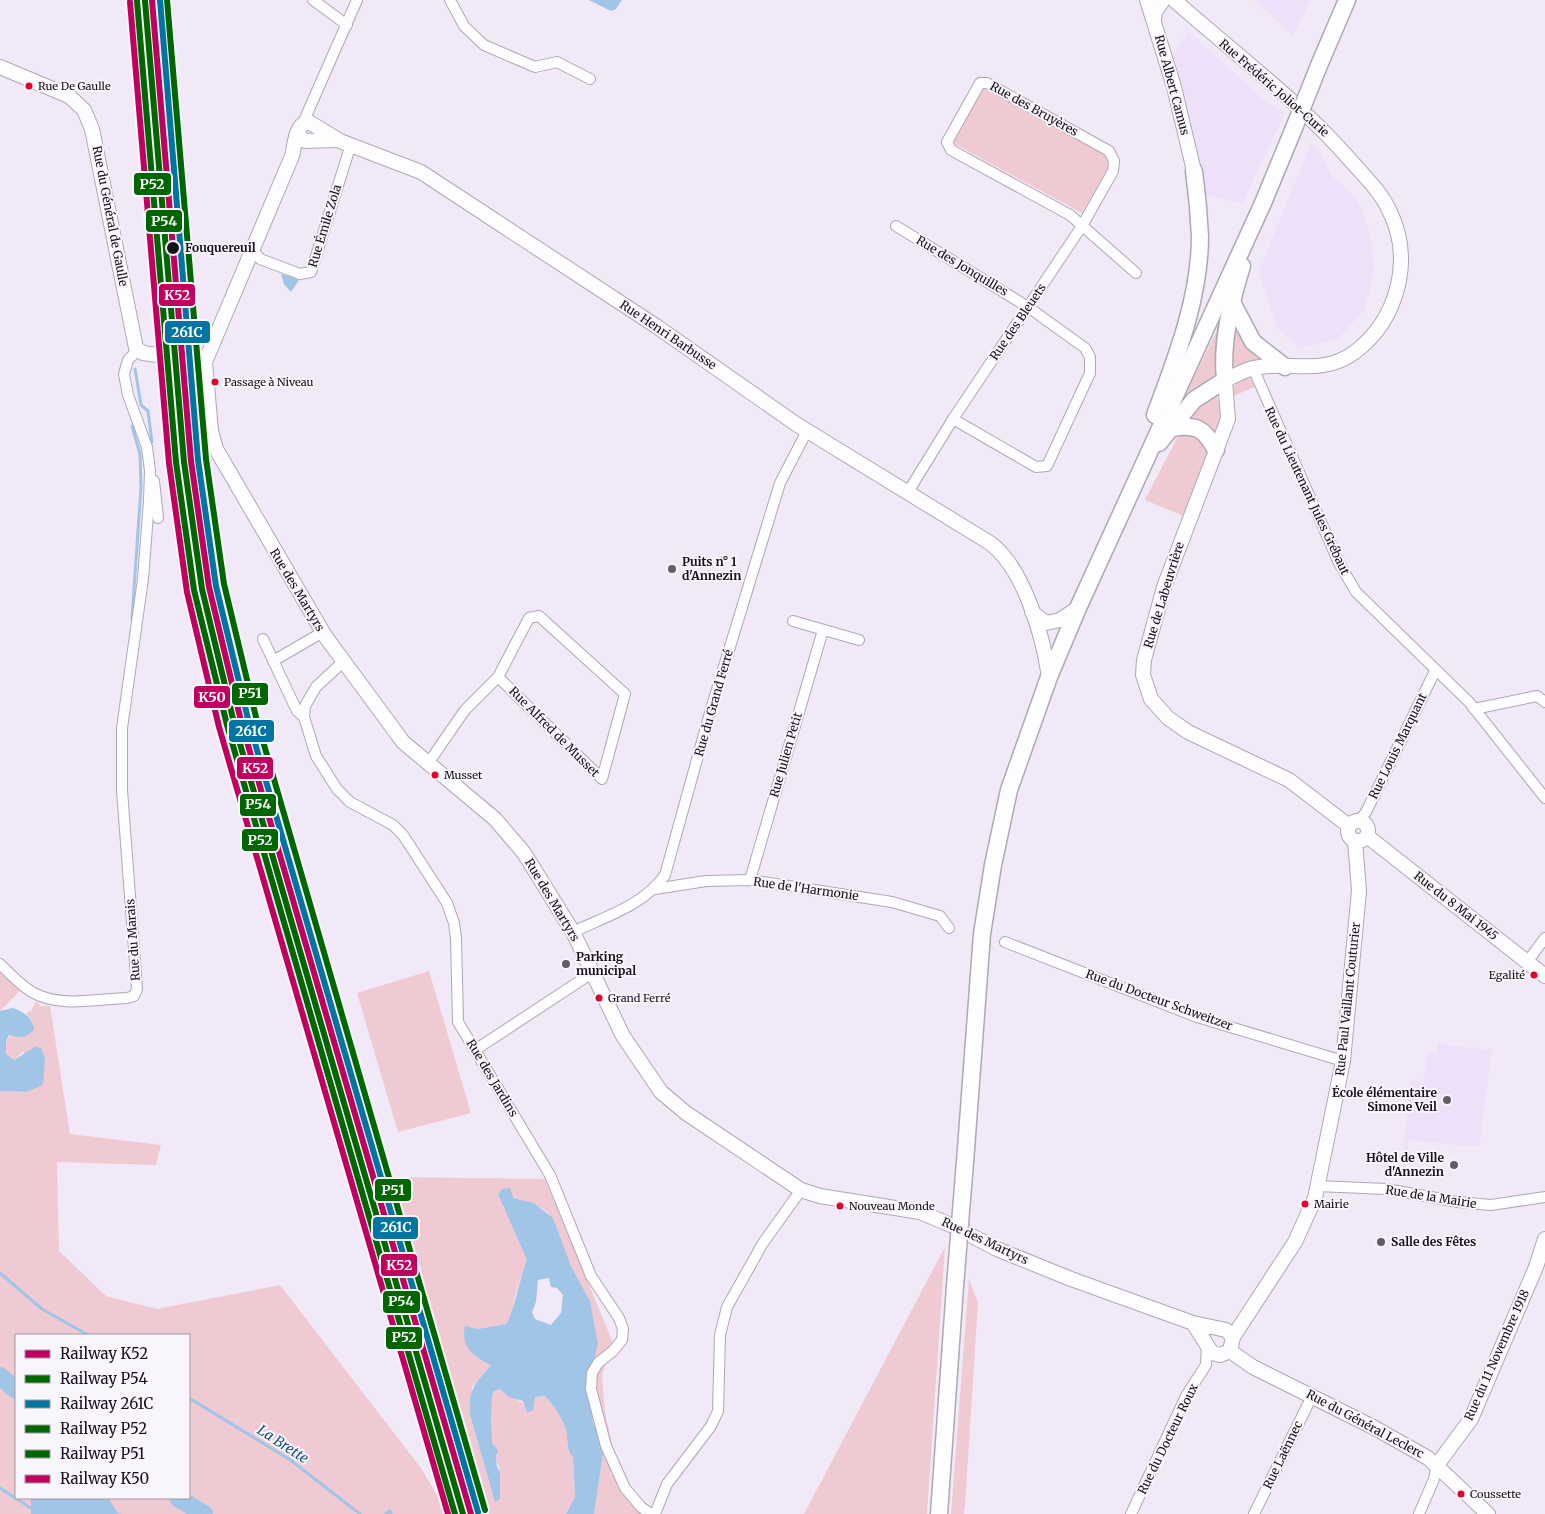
<svg xmlns="http://www.w3.org/2000/svg" width="1545" height="1514" font-family="Merriweather,serif">
<style>
.built{fill:#eee0f9}
.green{fill:#f0cad2;fill-rule:evenodd}
.water{fill:#a1c5e7;fill-rule:evenodd}
.lines{fill:none;stroke-linecap:round;stroke-linejoin:round}
.stream{stroke:#a1c5e7;stroke-width:3}
.river{stroke:#a1c5e7;stroke-width:18}
.minor-casing{stroke:#aea8b4;stroke-width:12}
.tertiary-casing{stroke:#aea8b4;stroke-width:16}
.primary-casing{stroke:#aea8b4;stroke-width:19}
.minor{stroke:#fdfcfe;stroke-width:10}
.tertiary{stroke:#fdfcfe;stroke-width:14}
.primary{stroke:#fdfcfe;stroke-width:16}
.primary-bridge-casing{stroke:#aea8b4;stroke-width:19;stroke-linecap:butt}
.primary-bridge{stroke:#fdfcfe;stroke-width:16}
.rail-1-casing{stroke:#f9f5fc;stroke-width:10}
.rail-2-casing{stroke:#f9f5fc;stroke-width:10}
.rail-3-casing{stroke:#f9f5fc;stroke-width:10}
.rail-4-casing{stroke:#f9f5fc;stroke-width:10}
.rail-5-casing{stroke:#f9f5fc;stroke-width:10}
.rail-6-casing{stroke:#f9f5fc;stroke-width:10}
.rail-1{stroke:#bf005f;stroke-width:6}
.rail-2{stroke:#060;stroke-width:6}
.rail-3{stroke:#0075a1;stroke-width:6}
.rail-4{stroke:#060;stroke-width:6}
.rail-5{stroke:#060;stroke-width:6}
.rail-6{stroke:#bf005f;stroke-width:6}
.bus-dot{fill:#e4002b;stroke:#f9f5fc;stroke-width:2}
.stop-dot{fill:#16101b;stroke:#f9f5fc;stroke-width:2}
.poi-dot{fill:#635c68;stroke:#f9f5fc;stroke-width:2}
.labels{text-anchor:middle;stroke-width:4;stroke-linejoin:round;paint-order:stroke}
.bus-label{font-size:11px;fill:#16101b;stroke:#f9f5fc;text-anchor:start}
.street-label{font-size:12px;fill:#16101b;stroke:#f9f5fc}
.stop-label{font-size:12px;font-weight:bold;fill:#16101b;stroke:#f9f5fc;text-anchor:start}
.poi-label{font-size:12px;font-weight:bold;fill:#16101b;stroke:#f9f5fc;text-anchor:start}
.water-label{font-size:14px;font-style:italic;fill:#13507a;stroke:#f9f5fc}
.line-badge{stroke:#f9f5fc;stroke-width:2}
.badge-label{font-size:14px;text-anchor:middle;font-weight:bold;fill:#fff}
</style>
<rect width="100%" height="100%" fill="#f1e9f8"/>
<!-- built -->
<g class="built">
<polygon points="1255,0 1311,0 1293,36"/>
<polygon points="1189,32 1264,100 1285,113 1242,204 1197,193 1167,64"/>
<polygon points="1311,143 1319,149 1330,174 1353,195 1362,209 1372,243 1374,270 1365,309 1339,338 1300,348 1276,326 1259,271"/>
<polygon points="1438,1044 1492,1050 1479,1147 1409,1140 1407,1155 1403,1155 1410,1080 1423,1082 1427,1052 1437,1053"/>
</g>
<!-- green -->
<g class="green">
<polygon points="982,86 1107,156 1109,166 1082,213 951,142"/>
<polygon points="1226,312 1220,378 1193,396 1187,391"/>
<polygon points="1233,313 1270,360 1226,369"/>
<path d="M1244,377L1251,379L1255,387L1233,396C1233,387 1235,381 1244,377Z"/>
<path d="M1215,394C1224,411 1220,424 1214,441L1181,422L1193,404Z"/>
<polygon points="1190,430 1207,445 1207,459 1186,517 1145,500 1178,436"/>
<polygon points="429,971 471,1113 398,1132 357,993"/>
<polygon points="0,972 21,990 0,1011"/>
<path d="M36,1001L41,1006H50L70,1134L161,1145L156,1165L57,1162L59,1251L106,1296L157,1309L280,1285L421,1468L448,1514H0V1091L26,1092L24,1051L14,1060L6,1054C5,1032 15,1032 33,1022L26,1013L32,1010ZM16,1335H189V1498H16Z"/>
<path d="M390,1177L545,1179L613,1343L602,1375L605,1412L615,1458L610,1475L618,1473L645,1514H594L604,1447L593,1423L587,1387L590,1301L571,1266L549,1213L534,1203L513,1198L503,1207L513,1224L527,1260L514,1299L512,1316L506,1324L478,1329L465,1327L477,1358L491,1365L472,1387L470,1415L495,1502L500,1472L492,1443V1417L490,1407L493,1392L501,1389C512,1400 521,1399 533,1411L534,1397L545,1396C554,1406 560,1414 565,1427C569,1437 565,1450 573,1457L575,1497L566,1514H481Z"/>
<polygon points="945,1247 927,1514 804,1514"/>
<polygon points="969,1279 978,1303 965,1506 964,1514 951,1514"/>
</g>
<!-- water -->
<g class="water">
<polygon points="589,0 622,0 616,9 611,11"/>
<polygon points="281,274 297,278 299,280 291,292 284,284"/>
<path d="M13,1008C25,1013 32,1016 34,1030C25,1039 20,1038 9,1035L6,1042V1054L14,1060L36,1046L42,1049L45,1060L43,1085L26,1092L0,1091V1011Z"/>
<path d="M510,1188L513,1198L534,1203L553,1218L571,1266L590,1301L598,1344L587,1387L593,1423L604,1447L594,1514H566L575,1497L573,1457C565,1450 569,1437 565,1427C560,1415 554,1406 545,1396L535,1397L533,1411L527,1412L523,1401L509,1397L500,1389L493,1392C490,1408 492,1425 492,1443L498,1450L496,1456L497,1467L500,1472V1499L495,1502L470,1415C468,1389 475,1384 491,1365C475,1358 460,1347 465,1326L478,1329L506,1324C514,1312 520,1277 527,1260L498,1194L502,1189ZM549,1278L551,1287L557,1288L563,1295L561,1313L551,1325L535,1319L532,1312L536,1302L538,1280Z"/>
<polygon points="31,1498 108,1498 118,1513 122,1514 31,1514"/>
</g>
<g class="lines">
<!-- stream -->
<g class="stream">
<polyline points="131,0 157,320"/>
<polyline points="139,0 147,84"/>
<polyline points="135,369 141,405 148,411 152,442"/>
<polyline points="132,619 141,487 140,454 132,426"/>
<polyline points="0,1273 42,1309 88,1335"/>
<polyline points="189,1398 289,1459 360,1514"/>
<polyline points="0,1488 40,1514"/>
<polyline points="386,1514 390,1511 391,1514"/>
</g>
<!-- river -->
<g class="river">
<polyline points="0,1376 16,1390"/>
<polyline points="178,1498 204,1514"/>
</g>
<defs>
<g id="minor">
<polyline points="313,0 347,25"/>
<polyline points="450,0 464,26 484,45 535,67 557,62 590,79"/>
<polyline points="303,123 357,0"/>
<polyline points="896,226 1028,307 1085,348 1090,357 1090,373 1047,466 1036,467 953,419 908,492"/>
<polyline points="253,249 260,259 300,274 311,272 351,144"/>
<polyline points="1253,368 1339,563 1356,592 1469,702 1545,798"/>
<polyline points="953,419 1082,226 1113,171 1114,161 1109,151 987,83 980,83 947,142 951,150 1070,215 1136,273"/>
<polyline points="154,481 158,518"/>
<polyline points="793,621 859,640"/>
<polyline points="263,639 297,711 304,717"/>
<polyline points="273,661 323,632"/>
<polyline points="344,661 316,687 305,706 304,717 316,756 337,789 350,802 393,825 403,835 447,903 454,923 456,938 458,1022 550,1175 591,1276 619,1318 623,1329 622,1340 613,1351 598,1363 592,1373 591,1389 606,1446 625,1488 641,1507 651,1514"/>
<polyline points="1474,709 1537,696 1545,702"/>
<polyline points="429,762 465,710 498,677 529,618 539,616 625,694 602,779 498,677"/>
<polyline points="1359,821 1366,812 1435,671"/>
<polyline points="750,880 823,630"/>
<polyline points="655,889 706,881 750,880 892,902 940,916 949,928"/>
<path d="M573,932C606,916 643,906 665,875L711,709L780,483L807,431"/>
<polyline points="1005,942 1197,1017 1343,1061"/>
<polyline points="1527,962 1545,938"/>
<path d="M0,964C10,974 20,985 32,992C59,1008 97,999 127,998L134,996L137,989L122,790V728L143,579L149,501L150,471L147,447L128,395L124,374L128,360L138,350"/>
<polyline points="475,1050 592,973"/>
<polyline points="1317,1186 1386,1189 1458,1202 1491,1205 1545,1197"/>
<polyline points="655,1514 667,1484 711,1426 718,1411 720,1335 727,1307 763,1243 801,1190"/>
<polyline points="1131,1514 1186,1396 1206,1365 1207,1346"/>
<polyline points="1254,1514 1312,1396"/>
<polyline points="1419,1514 1434,1479 1437,1465"/>
</g>
<g id="tertiary">
<polyline points="1147,0 1174,87 1194,171"/>
<path d="M1174,0C1234,53 1300,102 1352,162C1365,177 1381,192 1389,210C1414,259 1398,319 1355,352C1321,377 1289,360 1253,368C1243,371 1234,376 1225,380L1228,419L1164,587L1144,660L1143,675L1151,699L1168,718L1188,732L1289,780L1349,826"/>
<polyline points="1154,20 1155,12 1163,0"/>
<polyline points="0,67 69,96 84,110 92,129 136,348 143,353 205,362"/>
<polyline points="298,135 305,141 336,140"/>
<polyline points="1032,612 1046,623 1060,620 1078,608"/>
<path d="M1049,677C1043,636 1024,568 990,543L796,424L656,326L421,172L340,141L309,122C295,123 295,145 292,156L205,362L211,431L216,449L325,636L395,731L403,742L495,819L524,853L573,932L623,1036L661,1092L686,1113L801,1190L820,1196L920,1212L953,1226L997,1249L1071,1279L1193,1323L1226,1330L1233,1337L1230,1351L1220,1355L1212,1353L1193,1323"/>
<circle cx="1358" cy="831" r="10"/>
<polyline points="1367,836 1545,976"/>
<polyline points="1233,1337 1295,1242 1315,1198 1343,1061 1359,891 1355,841"/>
<polyline points="1230,1351 1253,1367 1373,1427 1428,1458 1488,1514"/>
<polyline points="1437,1465 1471,1419 1536,1267 1545,1239"/>
</g>
<g id="primary">
<polyline points="1320,63 1347,0"/>
<polyline points="1233,304 1253,342 1285,367"/>
<path d="M1155,415C1176,358 1200,298 1200,236C1199,215 1197,193 1194,171"/>
<path d="M1172,428C1196,424 1204,428 1216,450"/>
<path d="M1159,443L1194,400L1225,380C1221,345 1231,300 1242,266"/>
<polyline points="966,1149 982,934 993,865 1009,790 1049,677 1078,608 1263,203 1294,128"/>
<polyline points="939,1514 955,1286"/>
</g>
</defs>
<!-- minor casing -->
<use href="#minor" class="minor-casing"/>
<!-- tertiary casing -->
<use href="#tertiary" class="tertiary-casing"/>
<!-- primary casing -->
<use href="#primary" class="primary-casing"/>
<!-- minor -->
<use href="#minor" class="minor"/>
<!-- tertiary -->
<use href="#tertiary" class="tertiary"/>
<!-- primary -->
<use href="#primary" class="primary"/>
<defs>
<g id="primary-bridge">
<polyline points="1294,128 1320,63"/>
<polyline points="955,1286 966,1149"/>
</g>
</defs>
<!-- primary-bridge casing -->
<use href="#primary-bridge" class="primary-bridge-casing"/>
<!-- primary-bridge -->
<use href="#primary-bridge" class="primary-bridge"/>
<defs>
<polyline id="rail-1" points="152,0 191,461 209,587 241,721 471,1514"/>
<polyline id="rail-2" points="145,1 184,462 202,589 234,723 463,1514"/>
<polyline id="rail-3" points="160,0 198,460 216,586 248,719 478,1512"/>
<polyline id="rail-4" points="137,1 176,462 194,590 227,725 455,1514"/>
<polyline id="rail-5" points="167,0 206,459 224,584 256,717 485,1510"/>
<polyline id="rail-6" points="130,2 169,463 187,592 219,727 448,1514"/>
</defs>
<!-- rail-1 casing -->
<use href="#rail-1" class="rail-1-casing"/>
<!-- rail-2 casing -->
<use href="#rail-2" class="rail-2-casing"/>
<!-- rail-3 casing -->
<use href="#rail-3" class="rail-3-casing"/>
<!-- rail-4 casing -->
<use href="#rail-4" class="rail-4-casing"/>
<!-- rail-5 casing -->
<use href="#rail-5" class="rail-5-casing"/>
<!-- rail-6 casing -->
<use href="#rail-6" class="rail-6-casing"/>
<!-- rail-1 -->
<use href="#rail-1" class="rail-1"/>
<!-- rail-2 -->
<use href="#rail-2" class="rail-2"/>
<!-- rail-3 -->
<use href="#rail-3" class="rail-3"/>
<!-- rail-4 -->
<use href="#rail-4" class="rail-4"/>
<!-- rail-5 -->
<use href="#rail-5" class="rail-5"/>
<!-- rail-6 -->
<use href="#rail-6" class="rail-6"/>
</g>
<!-- markers -->
<g class="bus-dot">
<circle cx="29" cy="86" r="4.5"/>
<circle cx="215" cy="382" r="4.5"/>
<circle cx="435" cy="775" r="4.5"/>
<circle cx="1534" cy="975" r="4.5"/>
<circle cx="599" cy="998" r="4.5"/>
<circle cx="1305" cy="1204" r="4.5"/>
<circle cx="840" cy="1206" r="4.5"/>
<circle cx="1461" cy="1494" r="4.5"/>
</g>
<circle class="stop-dot" cx="173" cy="248" r="7"/>
<g class="poi-dot">
<circle cx="672" cy="569" r="5"/>
<circle cx="566" cy="964" r="5"/>
<circle cx="1447" cy="1100" r="5"/>
<circle cx="1454" cy="1165" r="5"/>
<circle cx="1381" cy="1242" r="5"/>
</g>
<g class="labels">
<!-- bus labels -->
<g class="bus-label">
<text x="38" y="90">Rue De Gaulle</text>
<text x="224" y="386">Passage à Niveau</text>
<text x="444" y="779">Musset</text>
<text x="1525" y="979" text-anchor="end">Egalité</text>
<text x="608" y="1002">Grand Ferré</text>
<text x="1314" y="1208">Mairie</text>
<text x="849" y="1210">Nouveau Monde</text>
<text x="1470" y="1498">Coussette</text>
</g>
<!-- street labels -->
<g class="street-label">
<text transform="translate(1172 85) rotate(75)" y="4">Rue Albert Camus</text>
<text transform="translate(1274 88) rotate(41)" y="4">Rue Frédéric Joliot-Curie</text>
<text transform="translate(1034 109) rotate(29)" y="4">Rue des Bruyères</text>
<text transform="translate(110 216) rotate(79)" y="4">Rue du Général de Gaulle</text>
<text transform="translate(325 226) rotate(-73)" y="4">Rue Émile Zola</text>
<text transform="translate(962 266) rotate(31)" y="4">Rue des Jonquilles</text>
<text transform="translate(1018 322) rotate(-56)" y="4">Rue des Bleuets</text>
<text transform="translate(668 335) rotate(34)" y="4">Rue Henri Barbusse</text>
<text transform="translate(1307 491) rotate(65)" y="4">Rue du Lieutenant Jules Grébaut</text>
<text transform="translate(297 590) rotate(59)" y="4">Rue des Martyrs</text>
<text transform="translate(1164 595) rotate(-73)" y="4">Rue de Labeuvrière</text>
<text transform="translate(714 703) rotate(-74)" y="4">Rue du Grand Ferré</text>
<text transform="translate(554 732) rotate(45)" y="4">Rue Alfred de Musset</text>
<text transform="translate(1398 746) rotate(-64)" y="4">Rue Louis Marquant</text>
<text transform="translate(786 755) rotate(-74)" y="4">Rue Julien Petit</text>
<text transform="translate(806 889) rotate(8)" y="4">Rue de l'Harmonie</text>
<text transform="translate(552 900) rotate(59)" y="4">Rue des Martyrs</text>
<text transform="translate(1456 906) rotate(38)" y="4">Rue du 8 Mai 1945</text>
<text transform="translate(133 940) rotate(-94)" y="4">Rue du Marais</text>
<text transform="translate(1348 999) rotate(-84)" y="4">Rue Paul Vaillant Couturier</text>
<text transform="translate(1159 1000) rotate(20)" y="4">Rue du Docteur Schweitzer</text>
<text transform="translate(492 1078) rotate(59)" y="4">Rue des Jardins</text>
<text transform="translate(1431 1197) rotate(9)" y="4">Rue de la Mairie</text>
<text transform="translate(985 1241) rotate(25)" y="4">Rue des Martyrs</text>
<text transform="translate(1497 1355) rotate(-66)" y="4">Rue du 11 Novembre 1918</text>
<text transform="translate(1365 1424) rotate(28)" y="4">Rue du Général Leclerc</text>
<text transform="translate(1168 1439) rotate(-64)" y="4">Rue du Docteur Roux</text>
<text transform="translate(1283 1455) rotate(-64)" y="4">Rue Laënnec</text>
</g>
<!-- stop labels -->
<g class="stop-label">
<text x="185" y="252">Fouquereuil</text>
</g>
<!-- poi labels -->
<g class="poi-label">
<text x="682" y="566">Puits n° 1<tspan x="682" dy="14">d'Annezin</tspan></text>
<text x="576" y="961">Parking<tspan x="576" dy="14">municipal</tspan></text>
<text x="1437" y="1097" text-anchor="end">École élémentaire<tspan x="1437" dy="14">Simone Veil</tspan></text>
<text x="1444" y="1162" text-anchor="end">Hôtel de Ville<tspan x="1444" dy="14">d'Annezin</tspan></text>
<text x="1391" y="1246">Salle des Fêtes</text>
</g>
<!-- water labels -->
<g class="water-label">
<text transform="translate(283 1444) rotate(33)" y="5">La Brette</text>
</g>
</g>
<g class="line-badge">
<rect x="133" y="172" width="39" height="24" rx="5" fill="#060"/>
<rect x="145" y="209" width="38" height="24" rx="5" fill="#060"/>
<rect x="158" y="283" width="38" height="24" rx="5" fill="#bf005f"/>
<rect x="164" y="320" width="47" height="24" rx="5" fill="#0075a1"/>
<rect x="231" y="682" width="38" height="24" rx="5" fill="#060"/>
<rect x="193" y="685" width="38" height="24" rx="5" fill="#bf005f"/>
<rect x="228" y="719" width="47" height="24" rx="5" fill="#0075a1"/>
<rect x="236" y="756" width="38" height="24" rx="5" fill="#bf005f"/>
<rect x="239" y="793" width="38" height="24" rx="5" fill="#060"/>
<rect x="241" y="828" width="38" height="24" rx="5" fill="#060"/>
<rect x="374" y="1178" width="38" height="24" rx="5" fill="#060"/>
<rect x="372" y="1216" width="47" height="24" rx="5" fill="#0075a1"/>
<rect x="380" y="1253" width="38" height="24" rx="5" fill="#bf005f"/>
<rect x="382" y="1290" width="39" height="24" rx="5" fill="#060"/>
<rect x="385" y="1326" width="38" height="24" rx="5" fill="#060"/>
</g>
<g class="badge-label">
<text x="152" y="189">P52</text>
<text x="164" y="226">P54</text>
<text x="177" y="300">K52</text>
<text x="187" y="337">261C</text>
<text x="250" y="698">P51</text>
<text x="212" y="702">K50</text>
<text x="251" y="736">261C</text>
<text x="255" y="773">K52</text>
<text x="258" y="809">P54</text>
<text x="260" y="845">P52</text>
<text x="393" y="1195">P51</text>
<text x="396" y="1232">261C</text>
<text x="399" y="1270">K52</text>
<text x="401" y="1306">P54</text>
<text x="404" y="1342">P52</text>
</g>
<!-- legend -->
<rect x="15" y="1334" width="175" height="165" fill="#f9f5fc" stroke="#9e99a2"/>
<rect x="25" y="1350" width="25" height="8" fill="#bf005f" stroke="#9e99a2"/>
<text x="60" y="1359" font-size="15" fill="#16101b">Railway K52</text>
<rect x="25" y="1375" width="25" height="8" fill="#006600" stroke="#9e99a2"/>
<text x="60" y="1384" font-size="15" fill="#16101b">Railway P54</text>
<rect x="25" y="1400" width="25" height="8" fill="#0075a1" stroke="#9e99a2"/>
<text x="60" y="1409" font-size="15" fill="#16101b">Railway 261C</text>
<rect x="25" y="1425" width="25" height="8" fill="#006600" stroke="#9e99a2"/>
<text x="60" y="1434" font-size="15" fill="#16101b">Railway P52</text>
<rect x="25" y="1450" width="25" height="8" fill="#006600" stroke="#9e99a2"/>
<text x="60" y="1459" font-size="15" fill="#16101b">Railway P51</text>
<rect x="25" y="1475" width="25" height="8" fill="#bf005f" stroke="#9e99a2"/>
<text x="60" y="1484" font-size="15" fill="#16101b">Railway K50</text>
</svg>
